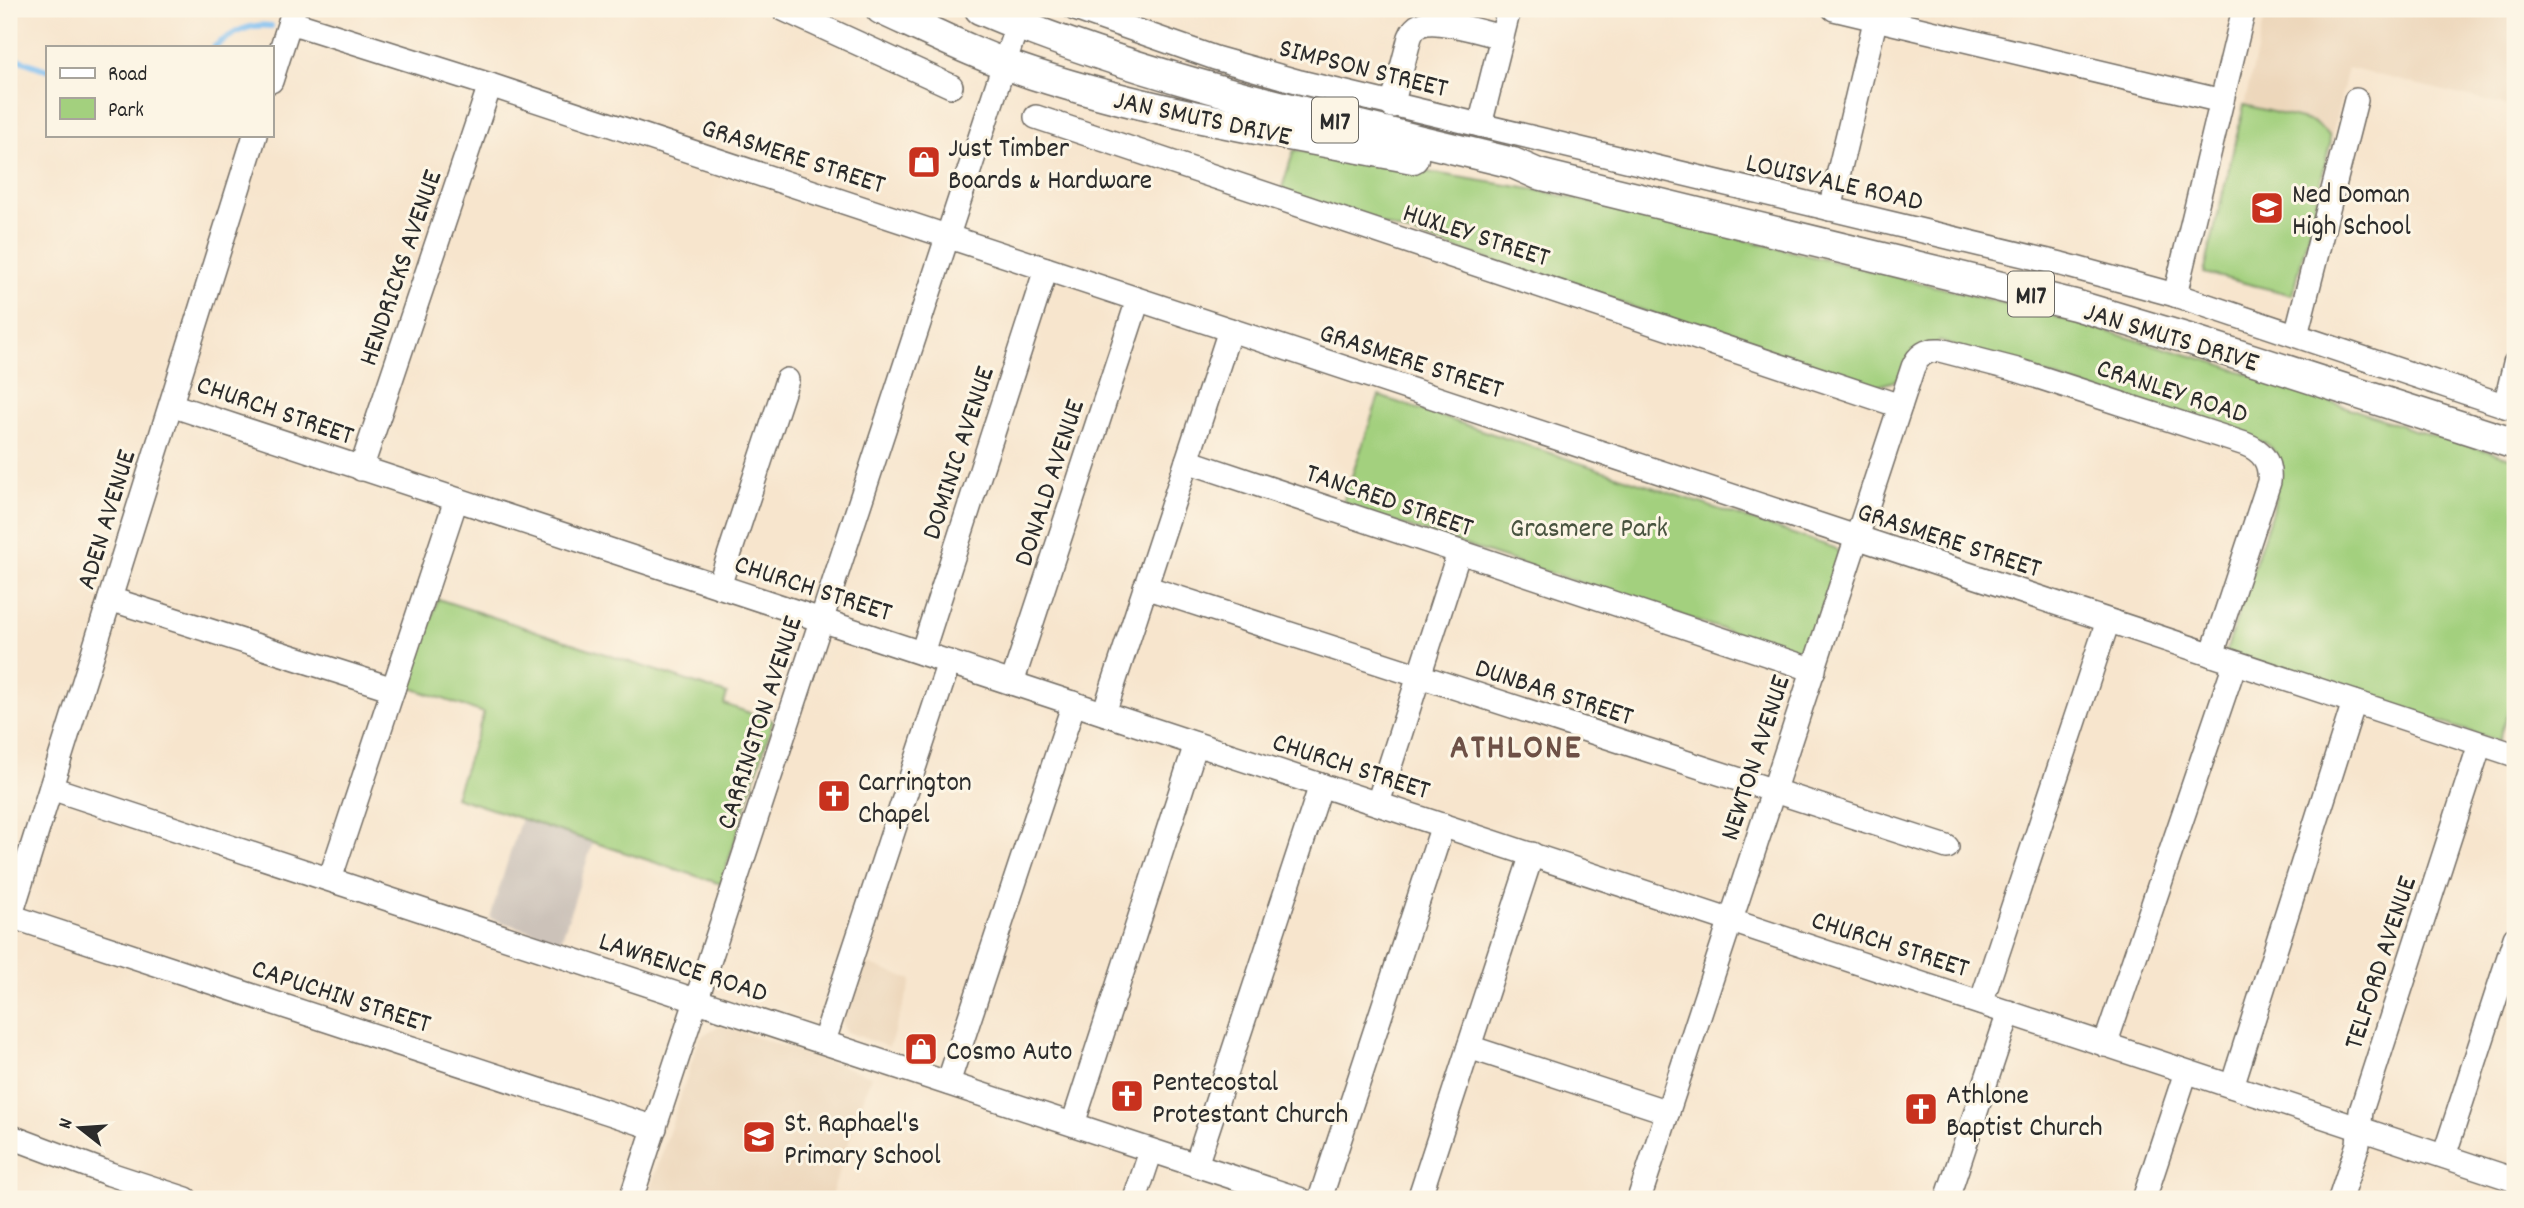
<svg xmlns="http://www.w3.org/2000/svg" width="2524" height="1208" font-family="Dekko,sans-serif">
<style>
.built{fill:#edd7bb}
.industrial{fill:#ccc2b9}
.green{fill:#a3d07e;stroke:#677e54;stroke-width:2}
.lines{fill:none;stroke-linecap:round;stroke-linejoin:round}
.stream{stroke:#7dbef2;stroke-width:6}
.minor-casing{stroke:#726c64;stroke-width:26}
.major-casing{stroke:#726c64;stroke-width:33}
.minor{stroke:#fff;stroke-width:23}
.major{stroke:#fff;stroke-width:30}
.labels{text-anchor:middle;stroke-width:6;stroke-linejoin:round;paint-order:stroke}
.shield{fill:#fcf5e5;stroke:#6a6863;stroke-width:2}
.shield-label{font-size:26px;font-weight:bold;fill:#2b2b2b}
.street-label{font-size:28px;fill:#2b2b2b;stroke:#fcf5e5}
.poi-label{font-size:28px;fill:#2b2b2b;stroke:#fcf5e5;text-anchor:start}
.park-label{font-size:28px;fill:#495440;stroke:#fcf5e5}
.district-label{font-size:35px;font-weight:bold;letter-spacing:2px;fill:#6e5147;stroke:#fcf5e5}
</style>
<rect width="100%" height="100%" fill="#fcf5e5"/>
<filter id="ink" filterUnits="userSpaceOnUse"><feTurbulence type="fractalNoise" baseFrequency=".0143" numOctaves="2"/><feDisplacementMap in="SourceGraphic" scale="14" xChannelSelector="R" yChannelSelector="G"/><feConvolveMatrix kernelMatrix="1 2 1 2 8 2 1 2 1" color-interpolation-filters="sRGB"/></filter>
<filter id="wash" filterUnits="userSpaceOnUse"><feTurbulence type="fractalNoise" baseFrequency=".00686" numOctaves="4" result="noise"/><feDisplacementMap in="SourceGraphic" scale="28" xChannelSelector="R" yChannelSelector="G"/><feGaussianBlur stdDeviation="1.57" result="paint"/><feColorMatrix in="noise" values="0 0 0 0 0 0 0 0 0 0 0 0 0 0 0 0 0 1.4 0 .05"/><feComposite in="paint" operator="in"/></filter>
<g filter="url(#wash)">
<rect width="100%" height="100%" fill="#f7e5cd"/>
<!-- built -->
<g class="built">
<polygon points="2267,9 2515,9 2515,108 2348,68 2293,295 2204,273"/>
<polygon points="862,962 912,980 889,1047 846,1032 841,1021"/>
<polygon points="720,1025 871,1076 830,1199 647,1199 700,1037"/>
</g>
<!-- industrial -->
<polygon class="industrial" points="521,818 593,842 561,941 490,918"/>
<!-- green -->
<g class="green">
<polygon points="2244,105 2313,122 2329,135 2330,144 2293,295 2204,273"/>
<path d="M1294,150L1543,191L2036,311L2213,362L2411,429L2515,459V691L2498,741L2226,652L2277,496L2273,493C2279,474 2285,458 2267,444L1939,341L1894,381L1875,387L1281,191Z"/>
<polygon points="1379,396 1835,548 1841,555 1807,657 1342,505"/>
<polygon points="438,599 727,694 724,704 773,721 721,884 455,797 484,713 408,687"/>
</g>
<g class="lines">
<!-- stream -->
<g class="stream">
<path d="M214,47C233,33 248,23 271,26"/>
<polyline points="9,56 47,70"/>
</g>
</g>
</g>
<g filter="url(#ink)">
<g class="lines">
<defs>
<g id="minor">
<polyline points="783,9 951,86"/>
<polyline points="1075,9 1215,58 1300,82 2061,264 2175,295 2515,409"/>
<polyline points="1834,9 2222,101"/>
<polyline points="290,22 490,85 2515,755"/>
<polyline points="271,81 294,9"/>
<path d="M1392,106L1410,37C1412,32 1415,27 1420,25C1436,17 1484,33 1502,37"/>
<polyline points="1036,117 1900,406"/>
<polyline points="1480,125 1509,9"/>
<polyline points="1830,209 1878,9"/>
<polyline points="2175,295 2244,9"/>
<polyline points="2296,335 2356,100"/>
<polyline points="171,405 2515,1180"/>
<polyline points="2505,406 2515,363"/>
<polyline points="1187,461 1814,670"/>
<polyline points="361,469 490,85"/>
<polyline points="719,586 787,380"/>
<polyline points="1145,587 1947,847"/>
<polyline points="110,599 393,689"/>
<polyline points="922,653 1046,269"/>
<polyline points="1012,683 1138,300"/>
<polyline points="1104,713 1230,330"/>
<polyline points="51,788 1299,1199"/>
<polyline points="1378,803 1459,552"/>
<polyline points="330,879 456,500"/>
<polyline points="10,916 655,1128"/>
<polyline points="9,921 255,135"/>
<polyline points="1981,1003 2108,621"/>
<polyline points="824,1041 949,662"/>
<polyline points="2105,1045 2235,663"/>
<polyline points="1469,1047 1668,1112"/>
<polyline points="948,1083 1074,703"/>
<polyline points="2232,1086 2354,702"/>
<polyline points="1073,1124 1196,744"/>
<polyline points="9,1136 110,1174 186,1199"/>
<polyline points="2444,1156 2515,938"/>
<polyline points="1196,1165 1321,785"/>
<polyline points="631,1199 1017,25"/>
<polyline points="1135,1199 1151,1151"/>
<polyline points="1320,1199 1443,825"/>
<polyline points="1419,1199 1532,854"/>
<path d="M1639,1199L1913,367C1918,355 1927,349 1940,350L2017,370L2245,444C2263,451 2271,463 2269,482L2212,655"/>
<polyline points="1947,1199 2009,1012"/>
<polyline points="2144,1199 2186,1072"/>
<polyline points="2340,1199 2358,1144 2361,1111 2480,744"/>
</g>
<g id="major">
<path d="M881,9C931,32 981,57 1033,74C1157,114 1285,134 1413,158"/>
<path d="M980,9C1151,82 1334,119 1513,163L1538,174L2075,305L2189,339L2515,444"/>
</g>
</defs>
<!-- minor casing -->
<use href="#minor" class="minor-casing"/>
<!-- major casing -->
<use href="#major" class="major-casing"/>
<!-- minor -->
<use href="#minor" class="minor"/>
<!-- major -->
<use href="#major" class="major"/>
</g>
</g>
<!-- icons -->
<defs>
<symbol id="shop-square" viewBox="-11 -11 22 22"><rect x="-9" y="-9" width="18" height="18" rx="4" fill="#c8321e" stroke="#fcf5e5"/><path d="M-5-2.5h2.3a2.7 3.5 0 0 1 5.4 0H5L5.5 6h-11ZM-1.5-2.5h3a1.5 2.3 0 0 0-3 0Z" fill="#fff"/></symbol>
<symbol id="school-square" viewBox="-11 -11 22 22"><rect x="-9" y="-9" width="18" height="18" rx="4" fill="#c8321e" stroke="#fcf5e5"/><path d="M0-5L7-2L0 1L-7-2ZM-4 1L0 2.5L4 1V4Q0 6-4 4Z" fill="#fff"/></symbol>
<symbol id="church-square" viewBox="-11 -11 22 22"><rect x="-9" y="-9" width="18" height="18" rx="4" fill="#c8321e" stroke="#fcf5e5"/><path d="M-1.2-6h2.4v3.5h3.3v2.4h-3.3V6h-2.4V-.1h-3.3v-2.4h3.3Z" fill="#fff"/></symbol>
</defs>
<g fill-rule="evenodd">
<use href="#shop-square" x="905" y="143" width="38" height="38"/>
<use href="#school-square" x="2248" y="189" width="38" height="38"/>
<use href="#church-square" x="815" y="777" width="38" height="38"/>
<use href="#shop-square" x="902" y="1030" width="38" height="38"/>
<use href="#church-square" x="1108" y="1077" width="38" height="38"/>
<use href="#church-square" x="1902" y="1090" width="38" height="38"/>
<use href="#school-square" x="740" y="1118" width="38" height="38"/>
</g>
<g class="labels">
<!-- shield labels -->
<g class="shield">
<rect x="1312" y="97.5" width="46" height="45" rx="5"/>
<rect x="2008" y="271.5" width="46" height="45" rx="5"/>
</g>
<g class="shield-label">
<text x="1335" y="129">M17</text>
<text x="2031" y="303">M17</text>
</g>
<!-- street labels -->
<g class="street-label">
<text transform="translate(1364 66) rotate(14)" y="10">SIMPSON STREET</text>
<text transform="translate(1203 116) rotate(12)" y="10">JAN SMUTS DRIVE</text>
<text transform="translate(794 154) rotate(18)" y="10">GRASMERE STREET</text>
<text transform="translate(1835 180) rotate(13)" y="10">LOUISVALE ROAD</text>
<text transform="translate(1477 233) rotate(18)" y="10">HUXLEY STREET</text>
<text transform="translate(398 267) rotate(-71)" y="10">HENDRICKS AVENUE</text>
<text transform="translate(2172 335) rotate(17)" y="10">JAN SMUTS DRIVE</text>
<text transform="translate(1412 359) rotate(18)" y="10">GRASMERE STREET</text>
<text transform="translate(2173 389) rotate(18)" y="10">CRANLEY ROAD</text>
<text transform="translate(276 408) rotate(19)" y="10">CHURCH STREET</text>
<text transform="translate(956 452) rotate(-72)" y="10">DOMINIC AVENUE</text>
<text transform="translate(1047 482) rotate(-72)" y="10">DONALD AVENUE</text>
<text transform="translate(1390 498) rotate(19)" y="10">TANCRED STREET</text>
<text transform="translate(104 519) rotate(-73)" y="10">ADEN AVENUE</text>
<text transform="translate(1950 538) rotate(18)" y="10">GRASMERE STREET</text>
<text transform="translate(814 586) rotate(18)" y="10">CHURCH STREET</text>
<text transform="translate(1555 690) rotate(18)" y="10">DUNBAR STREET</text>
<text transform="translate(757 722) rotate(-72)" y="10">CARRINGTON AVENUE</text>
<text transform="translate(1753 757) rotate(-72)" y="10">NEWTON AVENUE</text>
<text transform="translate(1352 764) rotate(18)" y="10">CHURCH STREET</text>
<text transform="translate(1891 942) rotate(18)" y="10">CHURCH STREET</text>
<text transform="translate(2378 962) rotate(-72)" y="10">TELFORD AVENUE</text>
<text transform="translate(684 965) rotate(18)" y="10">LAWRENCE ROAD</text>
<text transform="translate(342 994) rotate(18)" y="10">CAPUCHIN STREET</text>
</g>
<!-- poi labels -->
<g class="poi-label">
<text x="948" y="156">Just Timber<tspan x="948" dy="32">Boards &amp; Hardware</tspan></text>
<text x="2292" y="202">Ned Doman<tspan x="2292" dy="32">High School</tspan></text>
<text x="858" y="790">Carrington<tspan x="858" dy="32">Chapel</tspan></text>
<text x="946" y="1059">Cosmo Auto</text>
<text x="1152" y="1090">Pentecostal<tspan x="1152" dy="32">Protestant Church</tspan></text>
<text x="1946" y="1103">Athlone<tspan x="1946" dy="32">Baptist Church</tspan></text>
<text x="784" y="1131">St. Raphael's<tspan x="784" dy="32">Primary School</tspan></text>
</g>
<!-- park labels -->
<g class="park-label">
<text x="1589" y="536">Grasmere Park</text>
</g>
<!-- district labels -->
<g class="district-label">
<text x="1516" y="757">ATHLONE</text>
</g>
</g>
<!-- margin -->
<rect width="2524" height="1208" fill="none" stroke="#fcf5e5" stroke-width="35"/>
<!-- legend -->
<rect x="46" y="46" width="228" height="91" fill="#fcf5e5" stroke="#a8a49b" stroke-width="2"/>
<rect x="60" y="68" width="35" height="10" fill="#ffffff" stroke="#a8a49b" stroke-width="2"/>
<text x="108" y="80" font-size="21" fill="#2b2b2b">Road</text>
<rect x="60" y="98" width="35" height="21" fill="#a3d07e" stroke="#a8a49b" stroke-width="2"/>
<text x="108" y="116" font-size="21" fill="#2b2b2b">Park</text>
<!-- north arrow -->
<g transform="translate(80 1128) rotate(287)" stroke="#fcf5e5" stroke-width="5" paint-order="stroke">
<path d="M0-5L12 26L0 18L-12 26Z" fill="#2b2b2b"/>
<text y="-10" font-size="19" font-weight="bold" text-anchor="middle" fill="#2b2b2b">N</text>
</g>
</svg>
